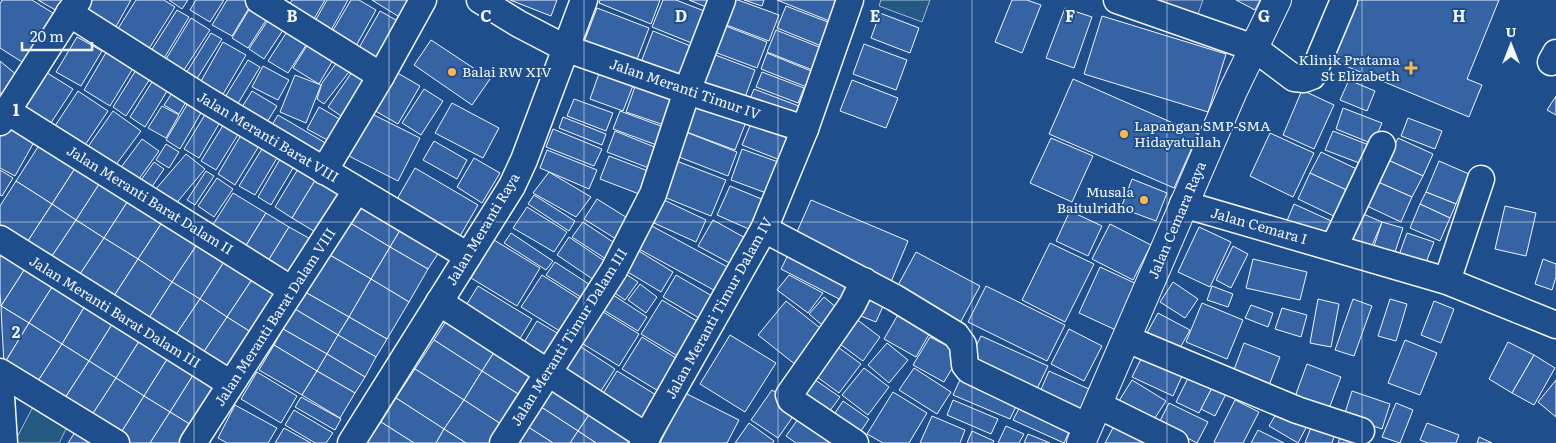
<svg xmlns="http://www.w3.org/2000/svg" width="1556" height="443" font-family="Literata,serif">
<style>
.green{fill:#245a82;stroke:#a8bbd7}
.parking{fill:#305b95;stroke:#a8bbd7}
.building{fill:#3563a3;stroke:#f2f6ff}
.lines{fill:none;stroke-linecap:round;stroke-linejoin:round}
.minor-casing{stroke:#f2f6ff;stroke-width:29}
.major-casing{stroke:#f2f6ff;stroke-width:30}
.minor{stroke:#1f4e8c;stroke-width:26}
.major{stroke:#1f4e8c;stroke-width:28}
.grid{fill:none;stroke:#f2f6ff;stroke-width:1;stroke-opacity:0.55}
.poi-dot{fill:#ffb74d;stroke:#1f4e8c;stroke-width:2}
.labels{text-anchor:middle;stroke-width:4;stroke-linejoin:round;paint-order:stroke}
.poi-label{font-size:14px;fill:#f2f6ff;stroke:#1f4e8c;text-anchor:end}
.street-label{font-size:14px;fill:#f2f6ff;stroke:#1f4e8c}
.grid-label{font-size:16px;text-anchor:middle;font-weight:bold;fill:#f2f6ff;stroke:#1f4e8c;stroke-width:4;stroke-linejoin:round;paint-order:stroke}
</style>
<rect width="100%" height="100%" fill="#1f4e8c"/>
<!-- green -->
<g class="green">
<polygon points="881,0 930,0 922,22 879,6"/>
<polygon points="35,403 70,421 59,443 14,443"/>
</g>
<!-- parking -->
<polygon class="parking" points="1157,0 1203,0 1198,14"/>
<!-- building -->
<g class="building">
<polygon points="2,0 32,0 61,18 30,67 0,48 0,4"/>
<polygon points="38,0 66,0 59,12"/>
<polygon points="90,0 131,0 114,30 83,12"/>
<polygon points="136,0 164,0 175,7 145,55 114,35"/>
<polygon points="169,0 188,0 182,9"/>
<polygon points="196,0 224,0 210,22 190,10"/>
<polygon points="227,0 248,0 252,3 232,36 212,25"/>
<polygon points="292,0 325,0 311,24 286,10"/>
<polygon points="327,0 348,0 330,32 314,23"/>
<polygon points="351,0 359,0 376,10 356,46 332,32"/>
<polygon points="372,0 412,0 401,18"/>
<polygon points="510,0 557,0 551,16"/>
<polygon points="600,0 660,0 651,24 599,3"/>
<polygon points="663,0 676,0 712,14 699,46 652,27"/>
<polygon points="689,0 715,0 711,9"/>
<polygon points="729,0 738,0 779,15 769,41 721,23"/>
<polygon points="744,0 764,0 762,6"/>
<polygon points="777,0 841,0 832,22"/>
<polygon points="1012,0 1027,0 1041,5 1022,53 995,42"/>
<polygon points="1236,0 1260,0 1255,10"/>
<polygon points="1347,0 1499,0 1467,79 1482,85 1469,117 1324,57"/>
<polygon points="253,3 270,14 248,48 232,38"/>
<polygon points="786,6 833,24 824,47 777,28"/>
<polygon points="597,8 649,28 636,62 584,42"/>
<polygon points="1065,8 1092,17 1074,68 1046,58"/>
<polygon points="177,10 189,17 160,65 147,57"/>
<polygon points="380,11 403,24 379,66 356,53"/>
<polygon points="880,13 919,28 910,53 871,38"/>
<polygon points="272,14 287,24 264,59 249,49"/>
<polygon points="1102,16 1226,54 1208,112 1084,74"/>
<polygon points="191,18 210,30 180,76 163,64"/>
<polygon points="723,25 767,42 757,68 712,51"/>
<polygon points="290,27 310,39 288,73 268,61"/>
<polygon points="776,30 824,49 815,71 767,52"/>
<polygon points="653,31 698,49 684,83 640,65"/>
<polygon points="211,33 222,39 193,85 183,78"/>
<polygon points="77,37 102,51 81,86 56,72"/>
<polygon points="311,39 336,55 319,84 293,68"/>
<polygon points="431,40 490,79 472,105 414,65"/>
<polygon points="223,42 246,55 222,96 200,83"/>
<polygon points="111,44 138,60 110,106 84,90"/>
<polygon points="864,44 907,60 896,90 853,74"/>
<polygon points="710,53 755,70 743,103 698,87"/>
<polygon points="767,53 816,73 809,88 761,69"/>
<polygon points="340,58 352,68 324,104 317,99 322,83"/>
<polygon points="248,60 260,67 234,110 222,102"/>
<polygon points="0,61 18,76 3,95 0,93"/>
<polygon points="141,62 155,71 126,116 113,107"/>
<polygon points="602,65 636,78 623,111 590,99"/>
<polygon points="263,66 289,80 278,100 252,87"/>
<polygon points="354,69 370,80 344,118 328,107"/>
<polygon points="44,71 73,89 47,129 19,110"/>
<polygon points="394,71 420,86 398,124 372,109"/>
<polygon points="762,72 804,88 798,103 756,87"/>
<polygon points="157,74 172,83 145,127 130,117"/>
<polygon points="295,75 321,85 306,123 280,112"/>
<polygon points="638,78 682,93 670,127 626,112"/>
<polygon points="1073,79 1198,134 1174,188 1049,134"/>
<polygon points="852,80 898,98 886,128 840,111"/>
<polygon points="1349,80 1375,91 1367,111 1340,100"/>
<polygon points="176,87 190,95 179,114 164,105"/>
<polygon points="424,89 443,101 421,135 402,123"/>
<polygon points="754,89 804,108 799,124 747,106"/>
<polygon points="1302,90 1334,105 1314,149 1283,135"/>
<polygon points="78,91 108,111 81,151 51,132"/>
<polygon points="252,91 277,106 262,130 237,115"/>
<polygon points="1556,96 1556,115 1547,110"/>
<polygon points="191,98 205,106 180,149 166,140"/>
<polygon points="574,99 613,113 606,131 567,116"/>
<polygon points="452,103 499,128 483,158 435,133"/>
<polygon points="694,103 746,122 735,150 684,131"/>
<polygon points="162,106 179,115 166,138 148,128"/>
<polygon points="319,107 343,121 331,142 307,129"/>
<polygon points="209,108 223,117 199,158 184,149"/>
<polygon points="1343,108 1382,123 1373,144 1336,129"/>
<polygon points="113,111 141,131 112,170 85,151"/>
<polygon points="366,111 420,138 398,181 345,154"/>
<polygon points="620,111 669,129 662,147 613,129"/>
<polygon points="278,115 329,145 319,164 267,133"/>
<polygon points="563,117 606,134 602,145 559,128"/>
<polygon points="1408,118 1442,131 1435,149 1401,136"/>
<polygon points="9,119 38,135 15,176 0,168 0,135"/>
<polygon points="227,119 242,128 216,170 201,161"/>
<polygon points="752,121 789,136 780,160 742,145"/>
<polygon points="553,129 602,149 594,166 546,147"/>
<polygon points="244,130 262,141 235,185 218,174"/>
<polygon points="615,131 662,150 654,170 607,152"/>
<polygon points="683,131 737,152 728,176 674,155"/>
<polygon points="1333,131 1369,145 1362,164 1325,150"/>
<polygon points="1270,133 1314,153 1293,197 1250,176"/>
<polygon points="45,136 81,159 52,204 16,181"/>
<polygon points="1051,138 1093,156 1072,202 1030,183"/>
<polygon points="1398,138 1433,154 1423,176 1388,160"/>
<polygon points="142,139 159,151 136,183 119,170"/>
<polygon points="434,141 467,160 457,179 423,160"/>
<polygon points="166,144 179,152 169,168 156,160"/>
<polygon points="265,144 280,153 255,195 239,186"/>
<polygon points="742,149 781,163 769,194 731,180"/>
<polygon points="547,150 597,170 589,189 540,168"/>
<polygon points="1321,152 1361,171 1351,192 1310,173"/>
<polygon points="186,154 205,169 174,206 155,190"/>
<polygon points="283,154 296,163 271,205 258,197"/>
<polygon points="609,156 656,174 647,197 600,179"/>
<polygon points="474,158 500,173 482,203 457,187"/>
<polygon points="81,159 105,175 76,220 52,204"/>
<polygon points="674,160 726,180 711,216 659,195"/>
<polygon points="1388,160 1423,176 1412,197 1378,182"/>
<polygon points="1439,161 1469,174 1456,204 1426,192"/>
<polygon points="154,162 164,169 147,194 136,187"/>
<polygon points="301,164 319,174 292,218 275,207"/>
<polygon points="415,168 478,205 456,243 393,206"/>
<polygon points="0,170 13,178 2,196 0,195"/>
<polygon points="206,171 214,176 195,205 187,200"/>
<polygon points="549,172 591,197 576,217 533,193"/>
<polygon points="1310,173 1351,192 1338,218 1298,199"/>
<polygon points="319,174 343,190 317,233 292,218"/>
<polygon points="105,175 133,193 104,238 76,220"/>
<polygon points="217,178 233,189 214,217 198,206"/>
<polygon points="1132,179 1167,193 1156,221 1121,208"/>
<polygon points="16,181 52,204 26,244 0,227 0,206"/>
<polygon points="1378,182 1412,197 1401,222 1367,206"/>
<polygon points="730,186 764,200 751,230 717,215"/>
<polygon points="1426,192 1456,204 1450,218 1420,204"/>
<polygon points="133,193 167,215 138,259 104,238"/>
<polygon points="233,193 266,213 242,252 209,231"/>
<polygon points="534,195 575,221 569,231 528,204"/>
<polygon points="597,199 629,219 616,239 584,219"/>
<polygon points="664,200 706,220 696,242 654,223"/>
<polygon points="811,200 908,241 891,282 793,241"/>
<polygon points="359,201 402,227 390,247 347,221"/>
<polygon points="52,204 76,220 50,259 26,244"/>
<polygon points="1294,204 1338,224 1330,241 1286,223"/>
<polygon points="1420,204 1450,218 1440,241 1410,228"/>
<polygon points="1505,206 1536,213 1526,256 1495,249"/>
<polygon points="527,207 567,232 554,252 513,228"/>
<polygon points="1070,211 1102,226 1088,256 1056,241"/>
<polygon points="266,213 289,227 265,266 242,252"/>
<polygon points="1361,213 1382,222 1371,248 1350,239"/>
<polygon points="167,215 202,237 172,282 138,259"/>
<polygon points="76,220 104,238 78,277 50,259"/>
<polygon points="713,220 749,240 735,266 698,246"/>
<polygon points="347,221 390,247 371,279 328,254"/>
<polygon points="583,222 619,246 609,261 572,237"/>
<polygon points="1382,222 1403,228 1394,255 1373,249"/>
<polygon points="1110,224 1151,245 1133,280 1092,259"/>
<polygon points="650,225 733,270 721,294 637,248"/>
<polygon points="289,227 314,241 290,281 265,266"/>
<polygon points="402,227 441,249 428,269 390,247"/>
<polygon points="1199,227 1231,242 1210,287 1178,272"/>
<polygon points="511,233 553,261 546,270 504,243"/>
<polygon points="1407,233 1434,242 1425,265 1399,255"/>
<polygon points="202,237 229,254 200,299 172,282"/>
<polygon points="569,237 606,262 594,280 557,255"/>
<polygon points="104,238 138,259 112,299 78,277"/>
<polygon points="494,240 540,268 517,306 471,278"/>
<polygon points="1050,243 1094,264 1065,322 1022,300"/>
<polygon points="0,246 28,264 1,306 0,294"/>
<polygon points="1233,246 1248,254 1231,288 1216,280"/>
<polygon points="390,247 428,269 409,302 371,279"/>
<polygon points="792,247 856,280 845,302 781,269"/>
<polygon points="634,248 673,272 661,292 621,268"/>
<polygon points="916,252 980,286 960,323 896,289"/>
<polygon points="229,254 257,272 227,317 200,299"/>
<polygon points="328,254 371,279 349,317 305,292"/>
<polygon points="138,259 172,282 147,321 112,299"/>
<polygon points="1253,259 1307,272 1300,300 1246,288"/>
<polygon points="1543,259 1556,264 1556,277 1552,290 1535,284"/>
<polygon points="555,262 595,288 587,301 546,275"/>
<polygon points="28,264 56,281 29,323 1,306"/>
<polygon points="1100,267 1139,285 1118,331 1079,313"/>
<polygon points="621,271 638,282 625,300 609,289"/>
<polygon points="257,272 286,291 257,336 227,317"/>
<polygon points="542,275 586,303 566,335 521,307"/>
<polygon points="676,275 719,300 706,322 663,297"/>
<polygon points="789,275 823,293 808,313 777,290"/>
<polygon points="371,279 409,302 387,339 349,317"/>
<polygon points="56,281 88,301 62,344 29,323"/>
<polygon points="172,282 200,299 173,339 147,321"/>
<polygon points="1173,282 1198,299 1185,318 1160,302"/>
<polygon points="640,284 657,297 646,313 628,300"/>
<polygon points="865,285 888,295 876,322 853,313"/>
<polygon points="478,286 532,319 516,345 462,312"/>
<polygon points="986,286 1065,325 1047,361 968,322"/>
<polygon points="1212,286 1233,294 1228,307 1207,300"/>
<polygon points="607,291 647,317 638,331 597,306"/>
<polygon points="305,292 349,317 338,335 295,309"/>
<polygon points="824,297 843,313 828,330 809,314"/>
<polygon points="200,299 227,317 201,356 173,339"/>
<polygon points="1318,299 1339,304 1331,347 1310,343"/>
<polygon points="1353,299 1372,306 1354,356 1335,350"/>
<polygon points="1390,299 1407,304 1396,341 1378,336"/>
<polygon points="662,300 707,327 686,361 641,334"/>
<polygon points="88,301 116,318 89,361 62,344"/>
<polygon points="786,301 829,335 801,369 758,335"/>
<polygon points="1434,301 1454,309 1441,343 1421,335"/>
<polygon points="1202,303 1243,320 1227,359 1186,342"/>
<polygon points="1251,305 1273,313 1268,327 1245,318"/>
<polygon points="1,306 29,323 4,364 2,328"/>
<polygon points="903,306 935,324 916,357 884,339"/>
<polygon points="595,307 639,334 619,366 575,339"/>
<polygon points="1282,308 1307,315 1301,337 1275,329"/>
<polygon points="295,309 338,335 327,354 283,329"/>
<polygon points="1158,313 1190,330 1176,355 1144,338"/>
<polygon points="450,315 498,346 482,371 434,340"/>
<polygon points="851,315 880,337 863,361 833,339"/>
<polygon points="227,317 257,336 231,375 201,356"/>
<polygon points="349,317 387,339 376,357 338,335"/>
<polygon points="116,318 143,335 116,378 89,361"/>
<polygon points="537,321 564,337 547,365 520,349"/>
<polygon points="29,323 62,344 36,384 4,364"/>
<polygon points="283,329 327,354 317,371 274,345"/>
<polygon points="1069,329 1102,346 1084,381 1051,364"/>
<polygon points="143,335 171,353 144,396 116,378"/>
<polygon points="338,335 376,357 365,377 327,354"/>
<polygon points="730,335 776,363 745,412 700,384"/>
<polygon points="981,336 1048,366 1034,395 967,365"/>
<polygon points="642,337 684,363 665,395 622,369"/>
<polygon points="930,337 961,353 944,382 913,365"/>
<polygon points="434,340 482,371 464,400 415,369"/>
<polygon points="1405,340 1437,353 1420,395 1388,383"/>
<polygon points="831,342 861,364 839,393 809,371"/>
<polygon points="1508,342 1534,355 1512,393 1489,379"/>
<polygon points="575,343 615,369 597,397 556,370"/>
<polygon points="887,343 908,360 889,383 868,365"/>
<polygon points="1244,343 1280,357 1268,388 1232,375"/>
<polygon points="62,344 89,361 63,401 36,384"/>
<polygon points="274,345 317,371 302,395 259,370"/>
<polygon points="498,346 542,374 526,399 482,371"/>
<polygon points="171,353 197,369 170,412 144,396"/>
<polygon points="327,354 365,377 355,393 317,371"/>
<polygon points="1143,355 1183,374 1173,396 1132,377"/>
<polygon points="1534,355 1555,368 1534,405 1512,393"/>
<polygon points="89,361 116,378 90,418 63,401"/>
<polygon points="1307,364 1341,377 1327,414 1293,402"/>
<polygon points="864,368 889,387 868,415 842,395"/>
<polygon points="914,368 951,392 937,414 899,390"/>
<polygon points="197,369 223,386 196,428 170,412"/>
<polygon points="415,369 464,400 444,429 396,398"/>
<polygon points="317,371 355,393 340,418 302,395"/>
<polygon points="482,371 526,399 507,428 464,400"/>
<polygon points="617,371 661,398 643,427 599,400"/>
<polygon points="964,371 1021,396 1010,419 953,395"/>
<polygon points="1049,371 1089,389 1076,419 1036,401"/>
<polygon points="257,372 297,396 281,423 241,399"/>
<polygon points="1190,374 1213,386 1199,413 1176,402"/>
<polygon points="808,375 840,397 823,420 792,398"/>
<polygon points="116,378 144,396 119,436 90,418"/>
<polygon points="550,380 593,409 578,431 535,403"/>
<polygon points="1132,380 1166,401 1151,424 1117,404"/>
<polygon points="1556,380 1556,417 1538,402"/>
<polygon points="1213,386 1230,386 1215,416 1201,409"/>
<polygon points="772,390 799,408 778,438 751,420"/>
<polygon points="1352,391 1390,404 1382,429 1344,416"/>
<polygon points="893,392 927,413 909,443 883,443 867,434"/>
<polygon points="685,393 739,420 727,443 660,443"/>
<polygon points="144,396 170,412 150,443 130,443 119,436"/>
<polygon points="301,397 341,419 335,430 295,407"/>
<polygon points="396,398 444,429 436,443 414,443 381,422"/>
<polygon points="1024,399 1073,423 1064,443 1013,420"/>
<polygon points="464,400 507,428 497,443 466,443 444,429"/>
<polygon points="953,400 998,419 991,434 947,415"/>
<polygon points="1235,400 1259,412 1243,443 1216,443 1214,442"/>
<polygon points="843,401 869,419 855,440 829,422"/>
<polygon points="535,403 578,431 570,443 553,443 522,423"/>
<polygon points="1169,403 1208,422 1197,443 1159,423"/>
<polygon points="1396,403 1413,410 1400,443 1382,437"/>
<polygon points="235,405 277,428 268,443 227,443 218,438"/>
<polygon points="593,409 633,435 628,443 596,443 578,431"/>
<polygon points="1279,409 1307,426 1298,443 1269,426"/>
<polygon points="294,410 333,433 326,443 315,443 285,425"/>
<polygon points="170,412 196,428 187,443 150,443"/>
<polygon points="803,412 849,443 796,443 786,436"/>
<polygon points="932,416 965,430 960,443 920,443"/>
<polygon points="381,422 414,443 367,443"/>
<polygon points="1313,422 1336,430 1332,443 1305,443"/>
<polygon points="522,423 553,443 509,443"/>
<polygon points="749,423 774,441 773,443 735,443"/>
<polygon points="1427,423 1459,435 1456,443 1428,443 1420,440"/>
<polygon points="79,426 105,443 68,443"/>
<polygon points="1006,426 1024,434 1019,443 998,443"/>
<polygon points="1114,426 1149,443 1105,443"/>
<polygon points="284,428 311,443 275,443"/>
<polygon points="444,429 466,443 436,443"/>
<polygon points="1258,430 1284,443 1251,443"/>
<polygon points="578,431 596,443 570,443"/>
<polygon points="972,431 994,441 993,443 967,443"/>
<polygon points="1028,434 1050,443 1024,443"/>
<polygon points="1341,435 1360,443 1338,443"/>
<polygon points="1479,437 1492,443 1477,443"/>
</g>
<g class="lines">
<defs>
<g id="minor">
<polyline points="259,0 381,76"/>
<polyline points="480,0 519,24 565,48 687,91 805,129"/>
<polyline points="1117,0 1254,48 1294,78 1304,79 1312,76 1344,0"/>
<polyline points="69,13 206,100 468,256"/>
<polyline points="1551,62 1556,53"/>
<polyline points="7,111 292,290"/>
<polyline points="0,122 78,0"/>
<polyline points="324,171 381,76 423,0"/>
<polyline points="1183,204 1447,281 1556,325"/>
<polyline points="764,229 895,298 956,335 963,345 965,365 969,370 1088,427"/>
<polyline points="0,239 231,384"/>
<polyline points="1334,247 1382,145"/>
<polyline points="1447,281 1481,179"/>
<polyline points="439,302 647,437"/>
<polyline points="1127,339 1297,410 1361,431"/>
<polyline points="0,372 116,443"/>
<polyline points="0,381 4,443"/>
<polyline points="1098,405 1175,443"/>
<polyline points="193,443 356,191"/>
<polyline points="351,443 512,186 524,160 584,0"/>
<polyline points="503,443 614,270 653,194 687,91 722,0"/>
<polyline points="643,443 764,229 805,129 850,0"/>
<polyline points="855,443 791,400 789,395 852,305 864,281"/>
</g>
<polyline id="major" points="1081,443 1233,91 1277,0"/>
</defs>
<!-- minor casing -->
<use href="#minor" class="minor-casing"/>
<!-- major casing -->
<use href="#major" class="major-casing"/>
<!-- minor -->
<use href="#minor" class="minor"/>
<!-- major -->
<use href="#major" class="major"/>
</g>
<!-- grid -->
<path class="grid" d="M194,0V443M389,0V443M584,0V443M778,0V443M972,0V443M1167,0V443M1362,0V443M0,222H1556"/>
<!-- markers -->
<g class="poi-dot">
<path d="M1408.5 60.5h5v5h5v5h-5v5h-5v-5h-5v-5h5z"/>
<circle cx="452" cy="72" r="5"/>
<circle cx="1124" cy="134" r="5"/>
<circle cx="1144" cy="200" r="5"/>
</g>
<g class="labels">
<!-- poi labels -->
<g class="poi-label">
<text x="1400" y="65">Klinik Pratama<tspan x="1400" dy="16">St Elizabeth</tspan></text>
<text x="462" y="77" text-anchor="start">Balai RW XIV</text>
<text x="1134" y="131" text-anchor="start">Lapangan SMP-SMA<tspan x="1134" dy="16">Hidayatullah</tspan></text>
<text x="1134" y="197">Musala<tspan x="1134" dy="16">Baitulridho</tspan></text>
</g>
<!-- street labels -->
<g class="street-label">
<text transform="translate(685 89) rotate(19)" y="5">Jalan Meranti Timur IV</text>
<text transform="translate(268 137) rotate(31)" y="5">Jalan Meranti Barat VIII</text>
<text transform="translate(150 200) rotate(32)" y="5">Jalan Meranti Barat Dalam II</text>
<text transform="translate(1177 220) rotate(-67)" y="5">Jalan Cemara Raya</text>
<text transform="translate(1259 226) rotate(16)" y="5">Jalan Cemara I</text>
<text transform="translate(483 229) rotate(-59)" y="5">Jalan Meranti Raya</text>
<text transform="translate(719 308) rotate(-61)" y="5">Jalan Meranti Timur Dalam IV</text>
<text transform="translate(115 312) rotate(32)" y="5">Jalan Meranti Barat Dalam III</text>
<text transform="translate(275 317) rotate(-57)" y="5">Jalan Meranti Barat Dalam VIII</text>
<text transform="translate(569 337) rotate(-58)" y="5">Jalan Meranti Timur Dalam III</text>
</g>
</g>
<g class="grid-label">
<text x="292" y="22">B</text>
<text x="486" y="22">C</text>
<text x="681" y="22">D</text>
<text x="875" y="22">E</text>
<text x="1070" y="22">F</text>
<text x="1264" y="22">G</text>
<text x="1459" y="22">H</text>
<text x="16" y="116">1</text>
<text x="16" y="338">2</text>
</g>
<!-- north arrow -->
<g transform="translate(1511 45)" stroke="#1f4e8c" stroke-width="4" paint-order="stroke">
<path d="M0-4L9 19L0 12L-9 19Z" fill="#f2f6ff"/>
<text y="-8" font-size="14" font-weight="bold" text-anchor="middle" fill="#f2f6ff">U</text>
</g>
<!-- scale -->
<path d="M22 42v8h70v-8" fill="none" stroke="#f2f6ff" stroke-width="2.5"/>
<text x="30" y="42" font-size="15" fill="#f2f6ff" stroke="#1f4e8c" stroke-width="4" paint-order="stroke">20 m</text>
</svg>
